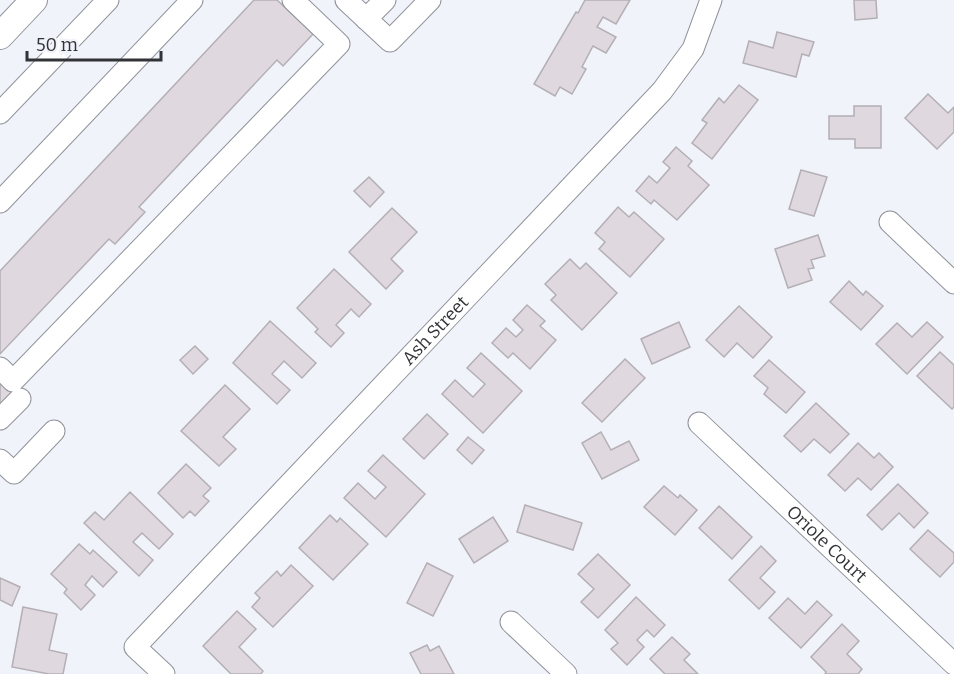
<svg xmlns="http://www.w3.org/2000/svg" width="954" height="674" font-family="Bitter,serif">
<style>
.building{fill:#dfd9df;stroke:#b4afb5;stroke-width:1.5}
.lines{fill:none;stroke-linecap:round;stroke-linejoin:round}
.minor-casing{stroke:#90939a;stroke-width:23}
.major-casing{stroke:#90939a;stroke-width:28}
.minor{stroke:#fff;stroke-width:21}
.major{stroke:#fff;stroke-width:26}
.labels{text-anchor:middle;stroke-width:4.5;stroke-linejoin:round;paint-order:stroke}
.street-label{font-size:18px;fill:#323336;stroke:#f1f3fb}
</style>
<rect width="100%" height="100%" fill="#f1f3fb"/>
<!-- building -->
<g class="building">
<polygon points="254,0 277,0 313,34 283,66 277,60 139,207 145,212 115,244 109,239 0,354 0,271"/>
<polygon points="585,0 630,0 616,24 603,17 597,27 616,37 606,53 593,46 582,67 586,69 572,94 560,87 555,96 534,84 576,12 578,13"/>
<polygon points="854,0 876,0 877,18 855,20"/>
<polygon points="777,32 814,42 809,56 802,54 796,77 743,63 749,41 773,48"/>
<polygon points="739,85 758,100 712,159 692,143 707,123 702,120 719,98 724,103"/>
<polygon points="928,94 948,113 954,107 954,132 937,149 905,118"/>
<polygon points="854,106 881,106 881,148 855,148 855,139 829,139 829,116 854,116"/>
<polygon points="676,147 692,161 688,166 709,185 677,220 654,200 651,204 636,191 649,176 657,183 670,168 663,162"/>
<polygon points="801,170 827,177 814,216 789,209"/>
<polygon points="369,177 384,192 370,207 354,191"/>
<polygon points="618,207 629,217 634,212 664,239 630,277 599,249 605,242 595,233"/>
<polygon points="392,208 417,232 391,259 403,271 386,289 349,252"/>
<polygon points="818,235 825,256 811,260 814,268 808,269 812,280 788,288 775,249"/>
<polygon points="570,259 580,269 586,263 617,293 582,330 551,300 556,295 545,284"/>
<polygon points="334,269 371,304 359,317 351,309 336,325 344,333 331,347 315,332 318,329 297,308"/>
<polygon points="849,281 863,295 866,291 883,306 861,330 830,302"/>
<polygon points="527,305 545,321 540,326 556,340 530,369 513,353 508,358 492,343 506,328 516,337 523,330 513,320"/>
<polygon points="739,306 772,337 753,358 737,343 724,357 706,340"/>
<polygon points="270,321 316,363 302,378 284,361 272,374 290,390 277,404 233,363"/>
<polygon points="679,322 690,347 652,364 641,339"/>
<polygon points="927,322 943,337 907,374 876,344 897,323 912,337"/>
<polygon points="195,346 208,359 193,374 180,360"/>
<polygon points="940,352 954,365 954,407 952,409 917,376"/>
<polygon points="481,353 522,391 483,433 442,394 455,380 473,397 485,384 467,368"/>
<polygon points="625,359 645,378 602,422 582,403"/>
<polygon points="769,360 805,392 786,413 764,394 768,388 754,376"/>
<polygon points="0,376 15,390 0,405"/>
<polygon points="225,385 250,409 223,437 236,449 219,466 181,431"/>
<polygon points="816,403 849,434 830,453 814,439 801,452 784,436"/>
<polygon points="427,414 448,434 424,459 403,439"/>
<polygon points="601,432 611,450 629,441 639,460 602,479 582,443"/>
<polygon points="468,437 484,450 472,464 457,450"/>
<polygon points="858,443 874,458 879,453 893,467 871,490 858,478 845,491 828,475"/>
<polygon points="383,455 425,494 386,537 344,498 358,483 375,499 386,487 368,471"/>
<polygon points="186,464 211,488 203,496 209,501 195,516 190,511 183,518 158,493"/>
<polygon points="898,484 928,513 914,528 899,513 882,530 867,515"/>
<polygon points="664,486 678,498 680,495 697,510 675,535 644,507"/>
<polygon points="130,492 173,534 159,549 142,533 133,542 153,560 139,576 84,523 95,512 104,520"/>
<polygon points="525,505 582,523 573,550 517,532"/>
<polygon points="719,506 752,537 732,559 699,528"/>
<polygon points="330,515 337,522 340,518 368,544 333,580 299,548"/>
<polygon points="493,517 508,541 474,563 459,539"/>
<polygon points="928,530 954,553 954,562 940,577 910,549"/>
<polygon points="79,544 90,554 93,550 117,572 103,587 92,576 85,585 95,595 81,610 64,593 67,589 51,574"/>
<polygon points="761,546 776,561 760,578 775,592 759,609 729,580"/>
<polygon points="598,554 630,585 598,618 581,602 594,589 578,574"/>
<polygon points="427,563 453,576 433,616 407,603"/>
<polygon points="291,565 313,586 273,627 252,607 260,598 255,593 277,571 281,576"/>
<polygon points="0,578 20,587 12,606 0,600"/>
<polygon points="636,597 665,625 654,637 647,630 637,640 644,647 627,665 611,649 618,643 605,630"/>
<polygon points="788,598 805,614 817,601 832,615 801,648 769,618"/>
<polygon points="23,607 57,614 49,650 67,654 63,674 49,674 12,667"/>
<polygon points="237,611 256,629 239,647 263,671 261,674 231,674 203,646"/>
<polygon points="842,624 859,641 847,654 862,669 858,674 825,674 826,672 811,657"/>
<polygon points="672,637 690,654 684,660 698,674 665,674 650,659"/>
<polygon points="427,645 430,651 439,646 454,674 421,674 410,653"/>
</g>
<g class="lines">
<defs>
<g id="minor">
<polyline points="346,0 390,41 430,0"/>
<polyline points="366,19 385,0"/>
<polyline points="0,113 108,0"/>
<polyline points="0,202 192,0"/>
<polyline points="890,222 954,283"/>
<polyline points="0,368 13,381 339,44 293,0"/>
<polyline points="0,419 20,399"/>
<path id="s1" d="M699,423L954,664"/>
<polyline points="0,460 14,473 54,431"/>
<polyline points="511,622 566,674"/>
<path id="s2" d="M164,674L135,647L662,91L693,49L711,0"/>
</g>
<polyline id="major" points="0,36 34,0"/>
</defs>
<!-- minor casing -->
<use href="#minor" class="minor-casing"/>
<!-- major casing -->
<use href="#major" class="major-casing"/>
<!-- minor -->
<use href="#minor" class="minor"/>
<!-- major -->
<use href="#major" class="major"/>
</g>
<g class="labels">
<!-- street labels -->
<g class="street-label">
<text dy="6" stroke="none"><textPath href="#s2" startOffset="476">Ash Street</textPath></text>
<text dy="6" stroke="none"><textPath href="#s1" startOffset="176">Oriole Court</textPath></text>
</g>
</g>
<!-- scale -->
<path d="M27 51v9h134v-9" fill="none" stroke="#323336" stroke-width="3"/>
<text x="36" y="51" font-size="18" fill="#323336" stroke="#f1f3fb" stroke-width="4.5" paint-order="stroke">50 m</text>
</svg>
